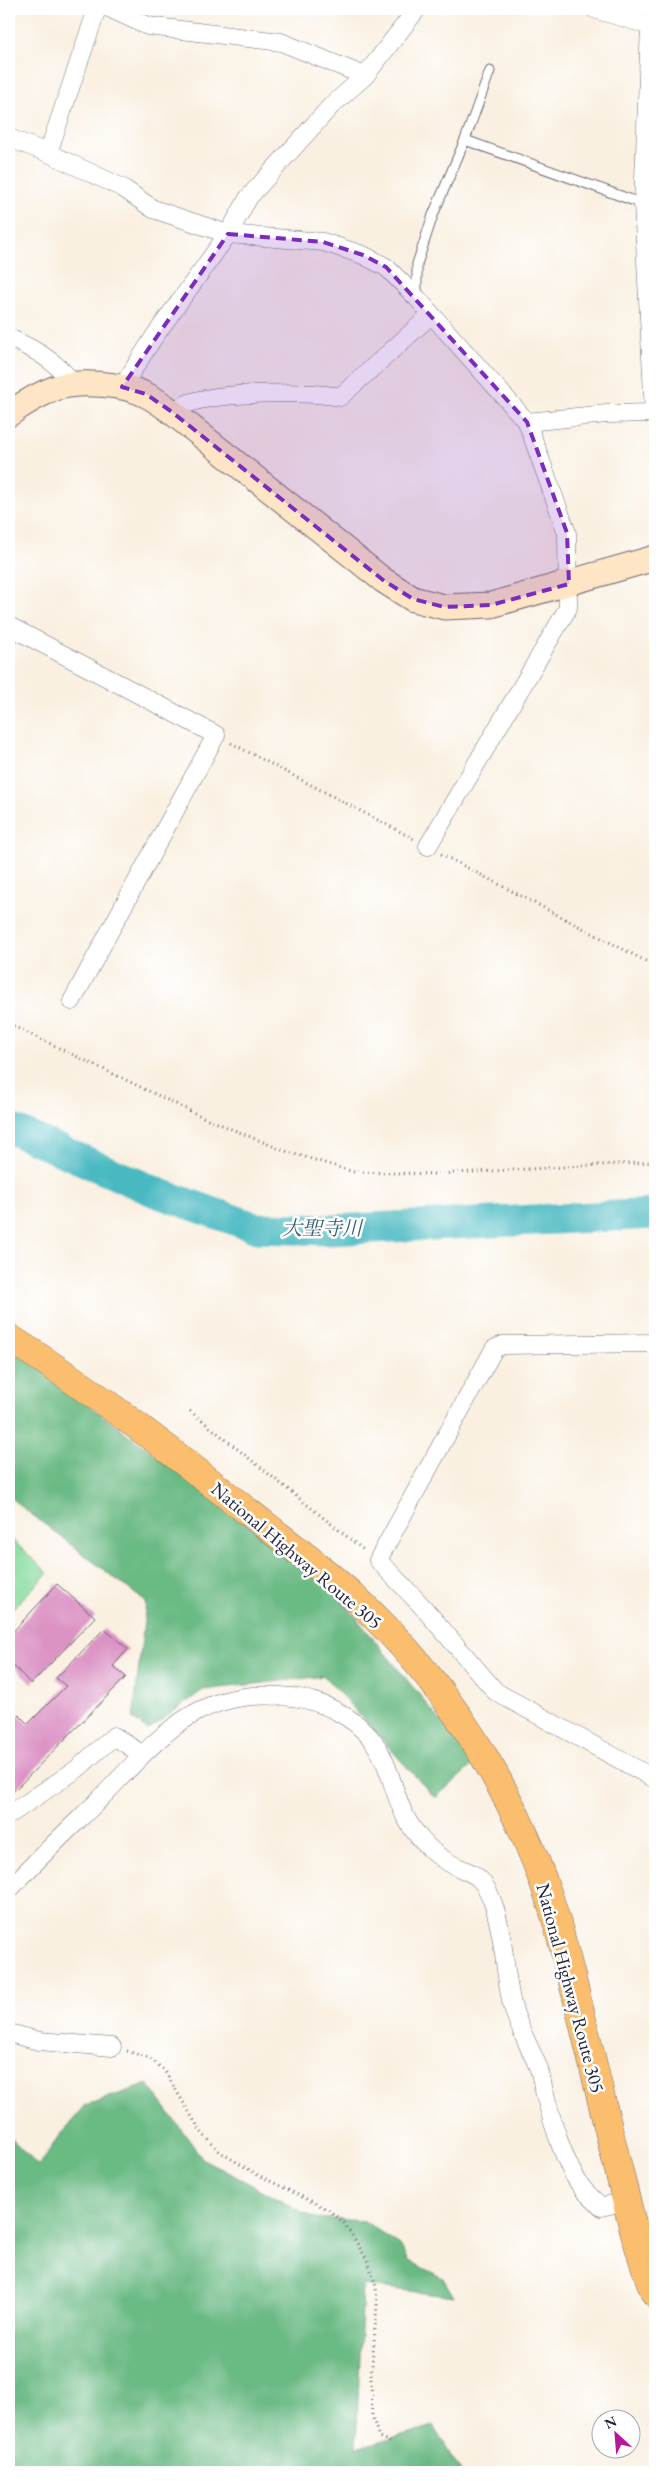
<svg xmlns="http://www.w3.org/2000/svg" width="664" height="2481" font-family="'EB Garamond','Noto Serif JP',serif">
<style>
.green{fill:#84da9d;stroke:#537e6c}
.forest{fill:#6bba84;stroke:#466e60}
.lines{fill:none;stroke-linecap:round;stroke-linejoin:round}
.river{stroke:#4ab9c1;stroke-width:31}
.building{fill:#db92c4}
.lane-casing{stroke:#6d6a75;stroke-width:11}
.street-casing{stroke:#6d6a75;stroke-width:19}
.secondary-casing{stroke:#6d6a75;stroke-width:27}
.highway-casing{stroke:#6d6a75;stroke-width:29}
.path{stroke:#6d6a75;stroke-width:3;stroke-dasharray:1 4;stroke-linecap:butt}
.lane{stroke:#fff;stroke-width:9}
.street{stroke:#fff;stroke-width:18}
.secondary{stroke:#fde5c5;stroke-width:25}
.highway{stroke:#fabe6e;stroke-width:28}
.marked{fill:#7b2cbf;fill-opacity:0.2;stroke:#7b2cbf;stroke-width:4;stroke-dasharray:10 6;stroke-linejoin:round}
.labels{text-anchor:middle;stroke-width:5;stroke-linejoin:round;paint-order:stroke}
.street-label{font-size:19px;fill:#22223b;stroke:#fff}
.water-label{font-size:20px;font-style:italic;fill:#325e71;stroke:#fff}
</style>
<rect width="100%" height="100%" fill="#fff"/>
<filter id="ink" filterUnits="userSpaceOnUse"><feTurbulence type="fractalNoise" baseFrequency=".02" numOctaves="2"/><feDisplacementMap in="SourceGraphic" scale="10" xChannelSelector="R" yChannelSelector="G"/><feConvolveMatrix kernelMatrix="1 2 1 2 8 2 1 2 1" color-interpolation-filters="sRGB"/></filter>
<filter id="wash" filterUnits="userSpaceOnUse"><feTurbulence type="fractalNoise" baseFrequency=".0096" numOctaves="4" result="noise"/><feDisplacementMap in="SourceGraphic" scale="20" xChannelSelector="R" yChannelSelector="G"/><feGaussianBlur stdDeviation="1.12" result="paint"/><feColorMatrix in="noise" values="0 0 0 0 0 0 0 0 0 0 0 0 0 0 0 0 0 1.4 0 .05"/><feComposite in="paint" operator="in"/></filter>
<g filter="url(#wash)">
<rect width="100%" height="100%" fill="#f9f0e1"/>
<!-- green -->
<polygon class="green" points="9,1537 48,1573 9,1612"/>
<!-- forest -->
<g class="forest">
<polygon points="9,1345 331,1587 475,1763 435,1798 324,1676 203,1690 148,1730 133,1719 146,1602 9,1497"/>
<polygon points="148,2084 203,2159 314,2218 364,2221 400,2245 409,2261 443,2278 454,2297 363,2285 356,2448 434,2426 461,2472 9,2472 9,2136 38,2166 60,2135 86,2105"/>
</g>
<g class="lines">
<!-- river -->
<polyline class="river" points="9,1128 158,1193 257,1228 330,1230 655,1214"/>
</g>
<g id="blocks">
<!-- building -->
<g class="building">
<polygon points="57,1584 95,1617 31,1684 9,1661 9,1636"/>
<polygon points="104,1629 128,1649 113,1666 126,1677 11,1794 9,1791 9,1724 19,1715 28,1724 66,1686 56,1678"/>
</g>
</g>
</g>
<g filter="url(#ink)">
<use href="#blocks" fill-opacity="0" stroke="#6d6a75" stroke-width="1"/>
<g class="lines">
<defs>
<g id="lane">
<polyline points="465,140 490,71"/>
<polyline points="417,297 417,264 433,215 465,140 643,204"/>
</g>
<g id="street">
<polyline points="111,9 148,26 281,42 365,76"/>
<polyline points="594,9 655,27"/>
<polyline points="650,25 643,204 654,413"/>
<polyline points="9,138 48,153 123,188 153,209 228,234 323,242 363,255 386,267 417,298 527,422 607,414 655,413"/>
<polyline points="48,153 97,9"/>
<path d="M9,338C33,348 59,363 74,385"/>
<polyline points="122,387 154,337 228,234 249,197 331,106 365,76 417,9"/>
<path d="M172,412C177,409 183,405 189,403C218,392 309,391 340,397L431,315"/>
<polyline points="9,626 216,735 72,1001"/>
<polyline points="428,846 568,608 567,533 527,422"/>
<polyline points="655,1343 503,1345 494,1349 378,1560 421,1605 496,1692 655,1779"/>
<polyline points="9,1815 77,1769 114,1736 141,1754"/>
<path d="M9,1890C37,1859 67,1831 97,1802C158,1740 195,1685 292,1697C321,1700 355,1717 373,1741C390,1764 393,1793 406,1818C414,1833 429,1850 443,1859C468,1876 480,1867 493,1903C504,1934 504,1968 511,2000C516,2024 530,2047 539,2069C542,2079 543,2089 546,2098C552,2122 566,2167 581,2186C586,2194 595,2200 601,2207L627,2201"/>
<polyline points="9,2033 39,2041 112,2047"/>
</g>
<path id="secondary" d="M9,414C23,404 39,394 56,388C78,380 125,384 146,395C155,399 164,406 172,412L383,580L413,599L444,607L491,605L655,558"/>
<path id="highway" d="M9,1338C88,1387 161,1443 234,1501C281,1538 331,1574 374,1616C457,1698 519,1801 554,1913C579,1998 597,2086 619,2171C629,2212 639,2254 655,2293"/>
</defs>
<!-- lane casing -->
<use href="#lane" class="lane-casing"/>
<!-- street casing -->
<use href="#street" class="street-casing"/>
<!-- secondary casing -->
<use href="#secondary" class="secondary-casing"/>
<!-- highway casing -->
<use href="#highway" class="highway-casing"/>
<!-- path -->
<g class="path">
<polyline points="231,743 414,839"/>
<polyline points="441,854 655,966"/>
<polyline points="9,1024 203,1117 282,1150 354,1172 437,1174 655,1162"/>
<polyline points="190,1411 365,1551"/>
<polyline points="127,2051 149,2058 164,2070 201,2132 220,2152 258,2175 329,2210 344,2223 353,2237 368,2261 376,2286 377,2305 371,2377 372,2416 379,2437 390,2442"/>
</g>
<!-- lane -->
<use href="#lane" class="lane"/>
<!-- street -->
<use href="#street" class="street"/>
<!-- secondary -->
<use href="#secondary" class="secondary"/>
<!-- highway -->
<use href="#highway" class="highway"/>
</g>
</g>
<!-- marked area -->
<path class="marked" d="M228,234L323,242L363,255L386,267L527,422L567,533L569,584L491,605L444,607L413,599L383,580L172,412L146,394L122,387Z"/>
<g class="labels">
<!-- street labels -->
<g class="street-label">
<text transform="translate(297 1555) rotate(40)" y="7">National Highway Route 305</text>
<text transform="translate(571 1988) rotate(75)" y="7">National Highway Route 305</text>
</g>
<!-- water labels -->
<g class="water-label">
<text x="322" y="1235">大聖寺川</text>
</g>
</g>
<!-- margin -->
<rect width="664" height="2481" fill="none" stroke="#fff" stroke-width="30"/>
<!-- north arrow -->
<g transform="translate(616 2434) rotate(334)"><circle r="24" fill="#ffffff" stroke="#a7a7b1"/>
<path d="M0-4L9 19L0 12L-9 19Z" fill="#b5179e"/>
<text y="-8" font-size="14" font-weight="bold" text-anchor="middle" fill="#22223b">N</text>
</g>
</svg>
